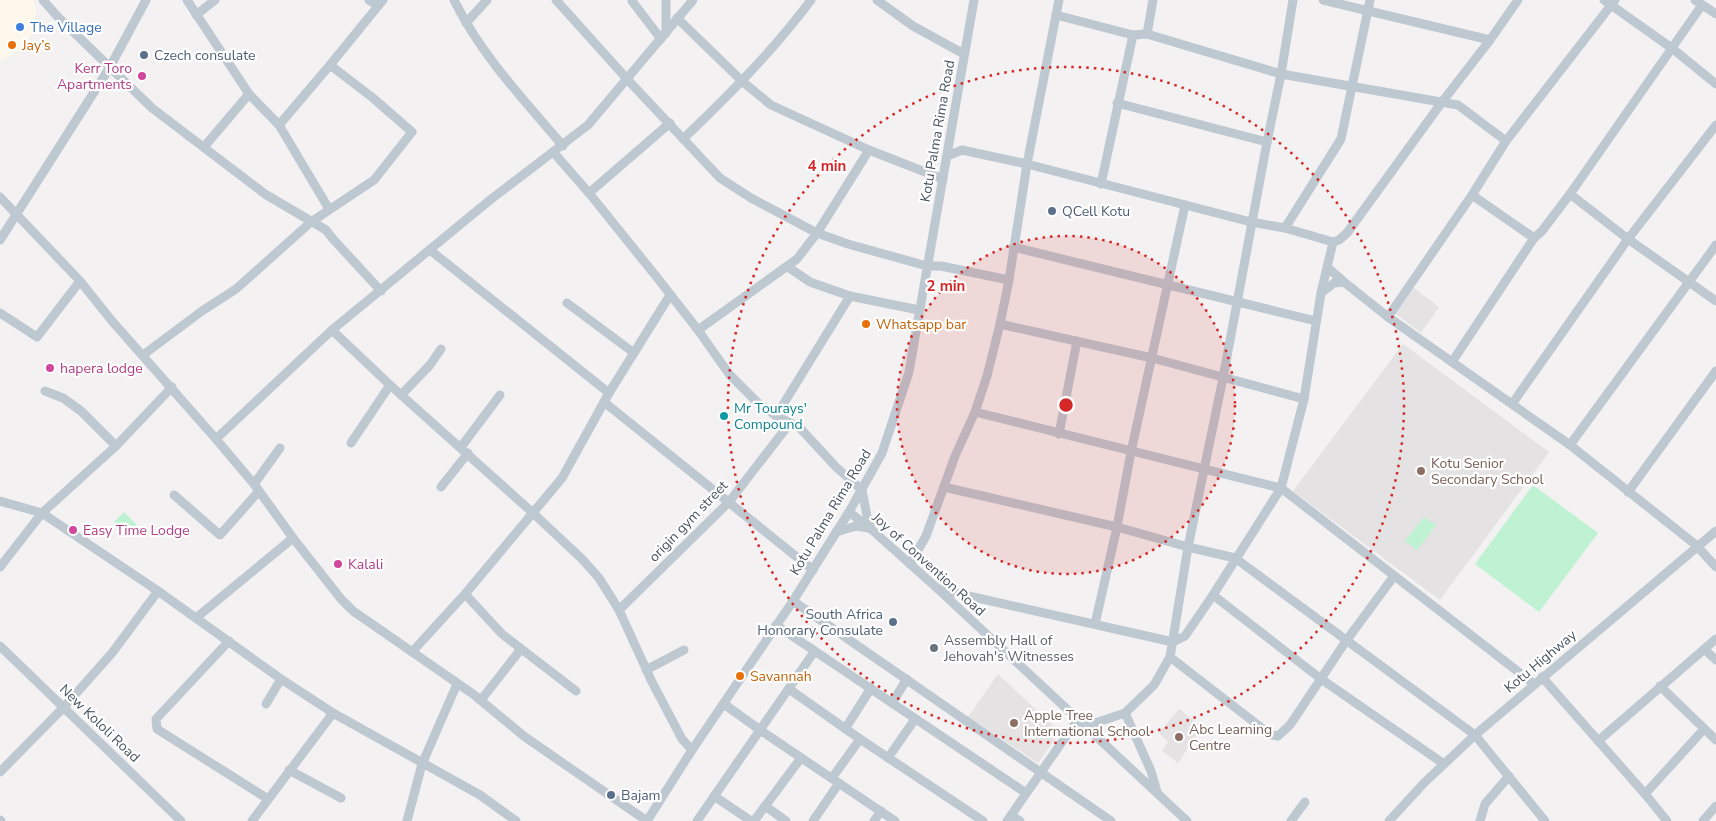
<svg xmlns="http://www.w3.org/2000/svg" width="1716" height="821" font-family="'Nunito Sans',sans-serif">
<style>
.commercial{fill:#fdf8eb}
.education{fill:#e4e2e3}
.green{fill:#bef2d2}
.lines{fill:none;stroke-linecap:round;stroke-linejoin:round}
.minor{stroke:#bec8d1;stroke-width:9}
.ring{fill:none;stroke:#d62828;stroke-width:2.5;stroke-dasharray:2.5 5}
.shop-dot{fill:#3f7fe0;stroke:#fff;stroke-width:2}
.food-dot{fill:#e8710a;stroke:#fff;stroke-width:2}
.service-dot{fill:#5c6f8a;stroke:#fff;stroke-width:2}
.hotel-dot{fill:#d1479c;stroke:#fff;stroke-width:2}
.culture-dot{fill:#0f9aa8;stroke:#fff;stroke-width:2}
.education-dot{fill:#8d6e63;stroke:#fff;stroke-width:2}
.worship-dot{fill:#6b7280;stroke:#fff;stroke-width:2}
.labels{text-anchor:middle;stroke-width:4.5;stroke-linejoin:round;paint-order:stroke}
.shop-label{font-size:14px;fill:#366cbe;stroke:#fff;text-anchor:start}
.food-label{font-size:14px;fill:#c56008;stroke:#fff;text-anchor:start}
.service-label{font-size:14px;fill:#4e5e75;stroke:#fff;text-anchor:start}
.hotel-label{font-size:14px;fill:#b23c85;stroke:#fff;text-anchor:start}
.street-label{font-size:14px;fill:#475460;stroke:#fff}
.culture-label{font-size:14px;fill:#0d838f;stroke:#fff;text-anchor:start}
.education-label{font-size:14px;fill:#785e54;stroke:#fff;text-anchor:start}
.worship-label{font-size:14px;fill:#5b616d;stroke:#fff;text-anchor:start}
.centre{fill:#d62828;stroke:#fff;stroke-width:2.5}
.ring-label{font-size:15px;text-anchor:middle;font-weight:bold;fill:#d62828;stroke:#fff;stroke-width:4.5;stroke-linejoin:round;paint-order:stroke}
</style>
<rect width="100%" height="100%" fill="#f3f1f1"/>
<!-- commercial -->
<polygon class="commercial" points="0,0 33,0 36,8 34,29 29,39 17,52 0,61"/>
<!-- education -->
<g class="education">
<polygon points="1414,288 1439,307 1421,333 1396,314"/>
<polygon points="1403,344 1549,452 1440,600 1293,491"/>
<polygon points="998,674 1060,732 1038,763 968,717"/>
<polygon points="1179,709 1202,727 1178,763 1162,751 1168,742 1159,733"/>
</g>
<!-- green -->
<g class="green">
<polygon points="1533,485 1598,533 1539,612 1475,564"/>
<polygon points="124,512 137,525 127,536 114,522"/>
<polygon points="1424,517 1436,525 1417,550 1405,541"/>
</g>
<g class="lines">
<!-- minor -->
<g class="minor">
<polyline points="43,0 57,16 152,108 265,194 326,230 333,239 381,291"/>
<polyline points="187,0 249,94 279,125 329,209"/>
<polyline points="369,0 378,6"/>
<path d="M454,0C481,55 524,100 563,146"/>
<polyline points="556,0 627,79 720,178 751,198 817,233 848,244 927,266 941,266 1009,280"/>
<polyline points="877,0 913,26 964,54"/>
<polyline points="1323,0 1490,40"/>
<polyline points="1604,0 1673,49 1716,84"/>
<polyline points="1695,0 1716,14"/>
<polyline points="632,1 661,39"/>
<polyline points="196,15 215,0"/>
<polyline points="1056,15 1133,35 1147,34 1281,74 1458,105 1506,141"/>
<polyline points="677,18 743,82 771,105 869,150 943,179"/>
<polyline points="466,23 487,0"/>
<polyline points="666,33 666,0"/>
<polyline points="1147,34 1153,0"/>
<polyline points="1117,103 1267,142"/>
<polyline points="279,125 330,65 383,0"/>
<path d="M683,139C730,94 772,52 811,0"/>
<polyline points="204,147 249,94"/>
<polyline points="554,153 589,193 659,280 698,330 729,374 757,402 776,416 799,427 836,467 862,490 867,516 871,529"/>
<polyline points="947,156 962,150 1027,164 1251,222 1285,228 1333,242"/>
<polyline points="1101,184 1133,35"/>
<polyline points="589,193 670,123"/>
<polyline points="1570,194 1628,239 1716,301"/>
<polyline points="1472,195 1534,238"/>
<polyline points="0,197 80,281 112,321 216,439 254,484 293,538 341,599 353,611 473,694 525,737 647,821 692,750 793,601 849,512 882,453 909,372 974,0"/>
<polyline points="1285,228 1341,139 1370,0"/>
<polyline points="0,240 110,67 146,0"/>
<polyline points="1013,247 1316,321"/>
<polyline points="430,250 609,393"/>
<polyline points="788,267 810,282 850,296 919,310"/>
<polyline points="1328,268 1344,282"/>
<polyline points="1321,293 1334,283 1344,282 1388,317 1570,445 1696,545 1716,567"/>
<polyline points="567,303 634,353"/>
<polyline points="0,313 37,337 80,281"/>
<polyline points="1388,317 1472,195 1506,141 1615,0"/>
<polyline points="1000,324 1152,358 1304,399"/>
<polyline points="332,330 390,385 533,513 582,559 599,578 619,610 652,682 682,739 692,750"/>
<polyline points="698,330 797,259 817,233 869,150"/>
<polyline points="143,355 202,311 236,289 311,222 374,180 412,132 373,98 330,65"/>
<polyline points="1452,362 1534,238 1542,231 1570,194 1702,5"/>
<polyline points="45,391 63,398 81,411 116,446"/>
<polyline points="401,395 430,365 441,349"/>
<polyline points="604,402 813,570"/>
<polyline points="1512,404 1628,239 1716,125"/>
<polyline points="975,412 1281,488 1534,684"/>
<polyline points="776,416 850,296"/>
<polyline points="1059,434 1077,341"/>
<polyline points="216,439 332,330 490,200 588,125 693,0"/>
<polyline points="351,443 390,385"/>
<polyline points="1570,445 1716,245"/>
<polyline points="461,447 500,395"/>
<polyline points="254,484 280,448"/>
<polyline points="441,487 468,453"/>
<polyline points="944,487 1117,527 1188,547 1235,558 1475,735 1545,821"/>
<polyline points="1628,492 1716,371"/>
<polyline points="174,495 220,535 259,491"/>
<polyline points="0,501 42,513 158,591 281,679 333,713 480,795 516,821"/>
<polyline points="849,512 871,529 938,589 1187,821"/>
<polyline points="836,532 856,526 869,528"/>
<polyline points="910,564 926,536 955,456 975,412 987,376 1000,324 1009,280 1027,164 1059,0"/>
<polyline points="0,567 42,513 116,446 172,387"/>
<polyline points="938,589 1173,642 1185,636 1213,595 1281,488 1304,399 1321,293 1333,242 1339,240 1347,233 1442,102 1490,40 1518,0"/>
<polyline points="465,594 502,634 576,691"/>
<polyline points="1213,595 1321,679 1444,764"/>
<polyline points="793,601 1111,821"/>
<polyline points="619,610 729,502 790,423"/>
<polyline points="196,618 293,538"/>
<polyline points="1095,624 1117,527 1131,452 1185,205"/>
<polyline points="776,625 1026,793"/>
<polyline points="229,641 156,719 157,729 268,799"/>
<polyline points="0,646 181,821"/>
<polyline points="1704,649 1716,660"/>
<polyline points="412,652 465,594 562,478 609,393 670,295"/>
<polyline points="1170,657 1263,729 1272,735 1278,736 1290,725 1346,641 1394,576"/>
<polyline points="646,670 684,650"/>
<polyline points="1542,677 1645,794 1667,821"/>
<polyline points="1660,686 1716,740"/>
<polyline points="789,689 860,739 983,821"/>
<polyline points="481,700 521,649"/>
<polyline points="892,703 907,679"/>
<polyline points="266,704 281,679"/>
<polyline points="724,704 760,730 895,821"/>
<polyline points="1125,713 1151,771 1157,792"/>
<polyline points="1086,726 1125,713 1154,685 1170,657 1188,547 1223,378 1267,142 1281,74 1293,0"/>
<polyline points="845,729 871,688"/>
<polyline points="1598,741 1716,639"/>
<polyline points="888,758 915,719"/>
<polyline points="289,770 341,798"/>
<polyline points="0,772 64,707 112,653 158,591"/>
<polyline points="832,778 860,739"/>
<polyline points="1645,794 1704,729"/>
<polyline points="714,796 751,821"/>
<polyline points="765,806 786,821"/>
<polyline points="1011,815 1020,821"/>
<polyline points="0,820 1,821"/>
<polyline points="252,821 333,713"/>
<polyline points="407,821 422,764 457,684"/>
<polyline points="697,821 814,652"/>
<polyline points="754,821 801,758"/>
<polyline points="813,821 839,783"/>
<polyline points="874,821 881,811"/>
<polyline points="1007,821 1078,719"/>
<polyline points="1291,821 1305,802"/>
<polyline points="1389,821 1424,783 1475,735 1716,531"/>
<polyline points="1480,821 1485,804 1509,776"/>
<polyline points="1703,821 1716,806"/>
</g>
</g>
<!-- distance rings -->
<circle cx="1066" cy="405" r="169" fill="#d62828" fill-opacity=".12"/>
<g class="ring">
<circle cx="1066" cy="405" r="169"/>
<circle cx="1066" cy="405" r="338"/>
</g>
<!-- markers -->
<circle class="shop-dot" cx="20" cy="27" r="5"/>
<g class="food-dot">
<circle cx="12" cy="45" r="5"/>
<circle cx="866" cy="324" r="5"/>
<circle cx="740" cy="676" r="5"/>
</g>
<g class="service-dot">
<circle cx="144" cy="55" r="5"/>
<circle cx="1052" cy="211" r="5"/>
<circle cx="893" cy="622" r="5"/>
<circle cx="611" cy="795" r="5"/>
</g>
<g class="hotel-dot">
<circle cx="142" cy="76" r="5"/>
<circle cx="50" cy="368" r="5"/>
<circle cx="73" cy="530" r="5"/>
<circle cx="338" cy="564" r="5"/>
</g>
<circle class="culture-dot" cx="724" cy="416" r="5"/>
<g class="education-dot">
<circle cx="1421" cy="471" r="5"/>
<circle cx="1014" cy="723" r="5"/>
<circle cx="1179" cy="737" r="5"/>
</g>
<circle class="worship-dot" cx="934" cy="648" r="5"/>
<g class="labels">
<!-- shop labels -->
<g class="shop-label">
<text x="30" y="32">The Village</text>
</g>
<!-- food labels -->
<g class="food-label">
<text x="22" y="50">Jay’s</text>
<text x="876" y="329">Whatsapp bar</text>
<text x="750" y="681">Savannah</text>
</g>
<!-- service labels -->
<g class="service-label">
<text x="154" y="60">Czech consulate</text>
<text x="1062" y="216">QCell Kotu</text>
<text x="883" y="619" text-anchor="end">South Africa<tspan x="883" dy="16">Honorary Consulate</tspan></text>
<text x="621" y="800">Bajam</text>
</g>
<!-- hotel labels -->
<g class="hotel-label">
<text x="132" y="73" text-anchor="end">Kerr Toro<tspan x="132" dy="16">Apartments</tspan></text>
<text x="60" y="373">hapera lodge</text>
<text x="83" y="535">Easy Time Lodge</text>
<text x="348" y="569">Kalali</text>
</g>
<!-- street labels -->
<g class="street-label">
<text transform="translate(937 131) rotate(-80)" y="5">Kotu Palma Rima Road</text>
<text transform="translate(830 512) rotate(-59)" y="5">Kotu Palma Rima Road</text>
<text transform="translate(688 521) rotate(-46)" y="5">origin gym street</text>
<text transform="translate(929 564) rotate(42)" y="5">Joy of Convention Road</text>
<text transform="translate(1540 661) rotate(-40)" y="5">Kotu Highway</text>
<text transform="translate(100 723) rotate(44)" y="5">New Kololi Road</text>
</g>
<!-- culture labels -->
<g class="culture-label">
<text x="734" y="413">Mr Tourays'<tspan x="734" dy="16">Compound</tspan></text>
</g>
<!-- education labels -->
<g class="education-label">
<text x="1431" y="468">Kotu Senior<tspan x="1431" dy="16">Secondary School</tspan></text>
<text x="1024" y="720">Apple Tree<tspan x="1024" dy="16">International School</tspan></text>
<text x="1189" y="734">Abc Learning<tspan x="1189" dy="16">Centre</tspan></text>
</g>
<!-- worship labels -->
<g class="worship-label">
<text x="944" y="645">Assembly Hall of<tspan x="944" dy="16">Jehovah's Witnesses</tspan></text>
</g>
</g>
<circle cx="1066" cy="405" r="8" class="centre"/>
<g class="ring-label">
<text x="827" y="171">4 min</text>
<text x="946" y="291">2 min</text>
</g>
</svg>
